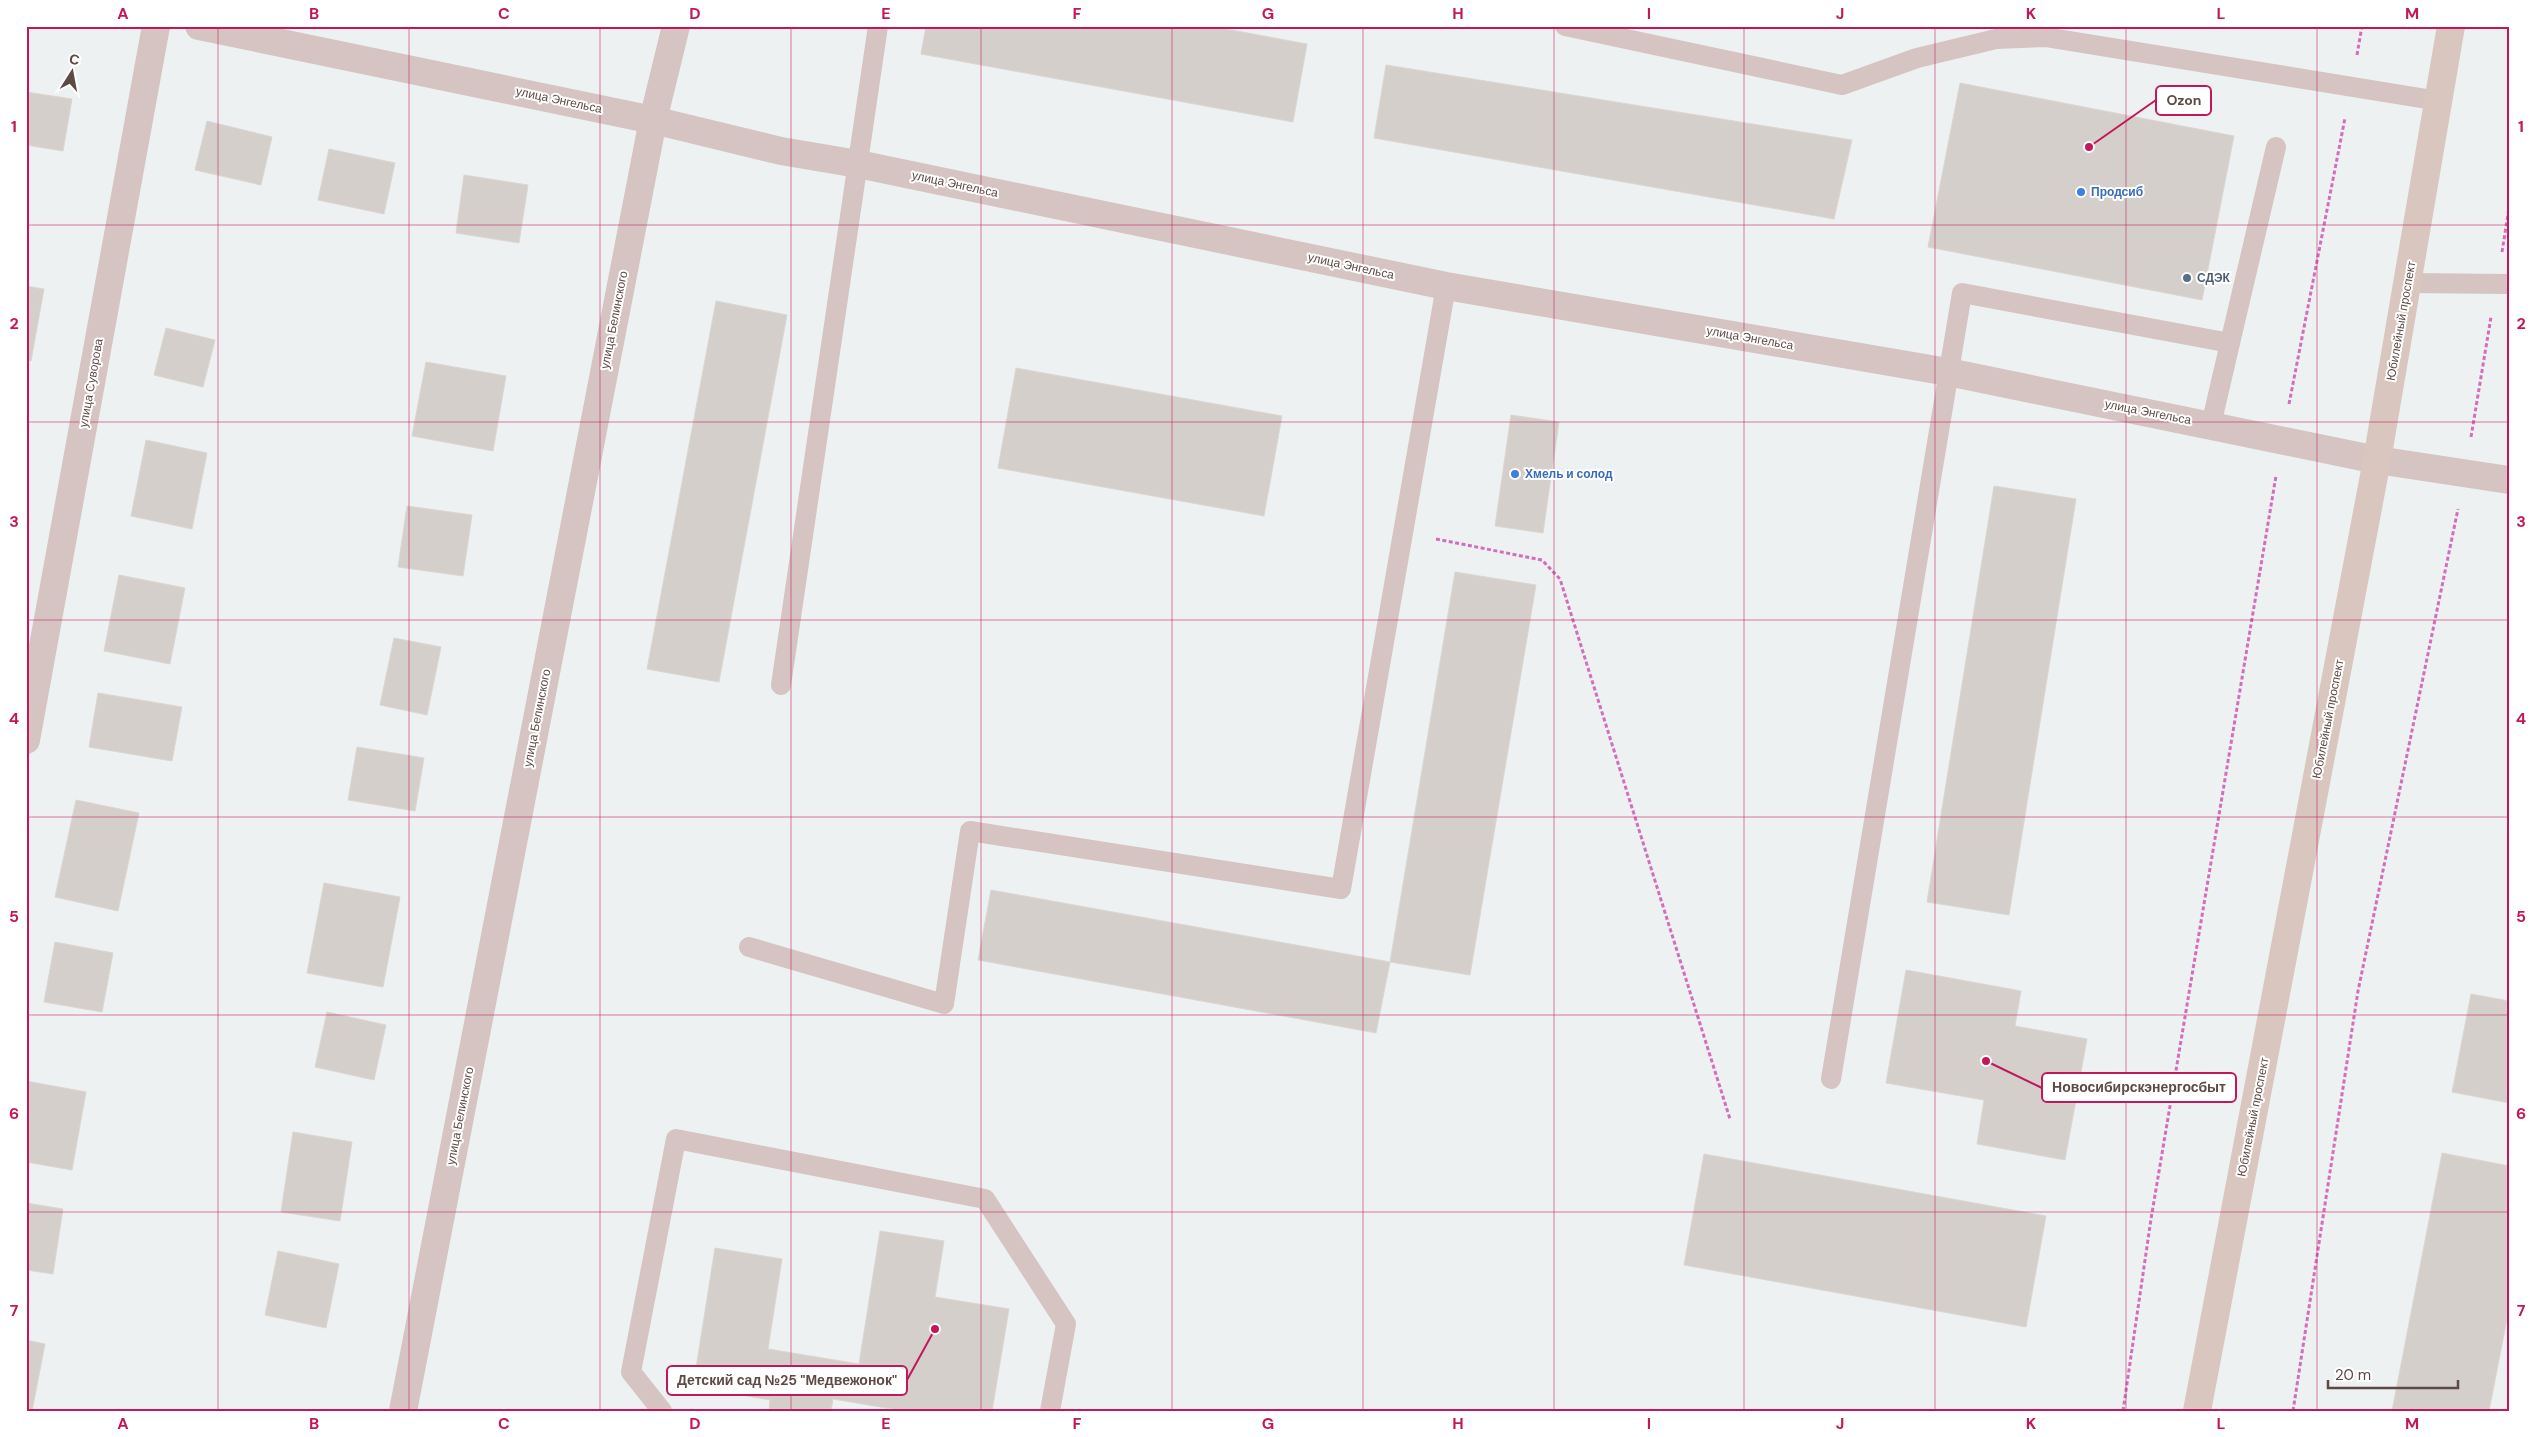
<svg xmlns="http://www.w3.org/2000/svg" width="2535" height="1437" font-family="'DM Sans',sans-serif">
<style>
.building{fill:#d4cfca;stroke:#dbd6d2}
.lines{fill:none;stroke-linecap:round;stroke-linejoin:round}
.path{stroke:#d46ebc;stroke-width:3;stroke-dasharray:4 2.5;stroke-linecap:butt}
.service{stroke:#d5c4c1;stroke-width:20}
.minor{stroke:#d5c4c1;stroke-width:28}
.secondary{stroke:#d9c6bf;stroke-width:28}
.grid{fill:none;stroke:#c2185b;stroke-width:1;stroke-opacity:0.55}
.shop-dot{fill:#3f7fe0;stroke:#fff;stroke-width:2}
.service-dot{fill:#5c6f8a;stroke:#fff;stroke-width:2}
.labels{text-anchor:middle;stroke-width:4;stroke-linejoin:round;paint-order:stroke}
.street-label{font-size:12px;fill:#5e4a45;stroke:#fff}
.shop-label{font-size:12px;font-weight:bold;fill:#366cbe;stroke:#fff;text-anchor:start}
.service-label{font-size:12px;font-weight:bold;fill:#4e5e75;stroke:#fff;text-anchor:start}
.leader{fill:none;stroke:#c2185b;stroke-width:2}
.callout-dot{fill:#c2185b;stroke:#fff;stroke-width:2}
.callout{fill:#fff;stroke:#c2185b;stroke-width:2}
.callout-label{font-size:14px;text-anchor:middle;font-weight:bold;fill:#5e4a45}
.neatline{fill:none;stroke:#c2185b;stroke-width:2}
.grid-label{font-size:16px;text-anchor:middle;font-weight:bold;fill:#c2185b}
</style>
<rect width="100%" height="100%" fill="#eef1f1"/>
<!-- building -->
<g class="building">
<polygon points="926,26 1210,26 1307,44 1293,122 921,54"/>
<polygon points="1386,65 1852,140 1834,219 1374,138"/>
<polygon points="1960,83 2234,136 2202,300 1928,247"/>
<polygon points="26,92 72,99 63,151 26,145"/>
<polygon points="207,121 272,137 261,185 195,170"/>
<polygon points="329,149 395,163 384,214 318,200"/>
<polygon points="464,175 528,185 519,243 456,233"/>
<polygon points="26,286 44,289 31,361 26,360"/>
<polygon points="716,301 787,315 719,682 647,669"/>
<polygon points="166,328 215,340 203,387 154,375"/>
<polygon points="426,362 506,376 493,451 412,436"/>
<polygon points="1016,368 1282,416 1264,516 998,468"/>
<polygon points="1511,415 1559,422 1543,533 1495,526"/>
<polygon points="146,440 207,453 192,529 131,516"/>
<polygon points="1994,486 2076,499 2009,915 1927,902"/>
<polygon points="407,506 472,515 463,576 398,567"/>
<polygon points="1455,572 1536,585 1470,975 1390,962"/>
<polygon points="119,575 185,588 170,664 104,651"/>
<polygon points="394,638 441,647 427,715 380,705"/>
<polygon points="98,693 182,707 172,761 89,747"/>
<polygon points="357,747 424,758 415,811 348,800"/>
<polygon points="76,800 139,813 118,911 55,897"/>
<polygon points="324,883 400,897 383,987 307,973"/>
<polygon points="991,890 1390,962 1376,1033 978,960"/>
<polygon points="55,942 113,953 102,1012 44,1002"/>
<polygon points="1906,970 2021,991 2015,1026 2087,1039 2065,1160 1977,1144 1984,1100 1886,1083"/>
<polygon points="2471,994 2509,1001 2509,1103 2452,1092"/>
<polygon points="327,1012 386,1025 374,1080 315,1067"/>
<polygon points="26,1081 86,1092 72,1170 26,1162"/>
<polygon points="293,1132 352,1142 340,1221 281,1212"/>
<polygon points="2442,1153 2509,1166 2509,1309 2489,1411 2392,1411"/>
<polygon points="1704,1154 2046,1216 2026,1327 1684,1265"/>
<polygon points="26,1203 63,1209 53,1274 26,1270"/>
<polygon points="880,1231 944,1241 935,1297 1009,1309 992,1411 904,1411 833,1399 831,1411 769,1411 770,1400 693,1387 715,1248 782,1259 768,1349 859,1364"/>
<polygon points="278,1251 339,1264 326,1328 265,1315"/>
<polygon points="26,1340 45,1344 32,1411 26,1411"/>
</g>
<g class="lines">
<!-- path -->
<g class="path">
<polyline points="2357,55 2362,26"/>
<polyline points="2502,252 2509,208"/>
<polyline points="2289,404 2345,118"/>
<polyline points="2471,437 2491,317"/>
<polyline points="1436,539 1542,560 1560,579 1730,1119"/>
<polyline points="2123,1411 2151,1219 2276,476"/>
<polyline points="2293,1411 2358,991 2458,509"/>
</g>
<!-- service -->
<g class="service">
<polyline points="1565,26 1842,85 1917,58 1996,39 2045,37 2439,101"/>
<polyline points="2408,283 2509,284"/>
<polyline points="2211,425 2230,343"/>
<polyline points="781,685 878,26"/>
<polyline points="749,947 944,1004 970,831 1341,889 1446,286"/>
<polyline points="1831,1079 1962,293 2230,343 2276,147"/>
<polyline points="662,1411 631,1372 676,1139 985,1199 1066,1324 1050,1411"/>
</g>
<!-- minor -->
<g class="minor">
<polyline points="199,26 653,120 781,151 858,164 1446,286 1948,372 2377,460 2509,480"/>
<polyline points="26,740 156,26"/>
<polyline points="403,1411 653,120 676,26"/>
</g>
<!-- secondary -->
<polyline class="secondary" points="2197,1411 2377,460 2451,26"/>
</g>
<!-- grid -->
<path class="grid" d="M218,26V1411M409,26V1411M600,26V1411M791,26V1411M981,26V1411M1172,26V1411M1363,26V1411M1554,26V1411M1744,26V1411M1935,26V1411M2126,26V1411M2317,26V1411M26,225H2509M26,422H2509M26,620H2509M26,817H2509M26,1015H2509M26,1212H2509"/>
<!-- markers -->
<g class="shop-dot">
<circle cx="2081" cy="192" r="5"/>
<circle cx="1515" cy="474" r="5"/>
</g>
<circle class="service-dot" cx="2187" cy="278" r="5"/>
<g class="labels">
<!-- street labels -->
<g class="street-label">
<text transform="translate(559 100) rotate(12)" y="4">улица Энгельса</text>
<text transform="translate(955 184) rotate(12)" y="4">улица Энгельса</text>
<text transform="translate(1351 266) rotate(12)" y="4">улица Энгельса</text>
<text transform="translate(614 320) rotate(-79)" y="4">улица Белинского</text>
<text transform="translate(2401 321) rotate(-80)" y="4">Юбилейный проспект</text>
<text transform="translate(1750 338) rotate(10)" y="4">улица Энгельса</text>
<text transform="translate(91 383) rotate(-80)" y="4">улица Суворова</text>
<text transform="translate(2148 412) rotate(11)" y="4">улица Энгельса</text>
<text transform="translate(537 718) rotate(-79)" y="4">улица Белинского</text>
<text transform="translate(2328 719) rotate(-79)" y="4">Юбилейный проспект</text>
<text transform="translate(460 1116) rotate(-79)" y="4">улица Белинского</text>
<text transform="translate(2253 1117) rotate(-79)" y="4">Юбилейный проспект</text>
</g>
<!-- shop labels -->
<g class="shop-label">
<text x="2091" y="196">Продсиб</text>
<text x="1525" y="478">Хмель и солод</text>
</g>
<!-- service labels -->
<g class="service-label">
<text x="2197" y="282">СДЭК</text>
</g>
</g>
<!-- callouts -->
<path class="leader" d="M2089 147L2156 100M1986 1061L2042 1088M935 1329L907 1380"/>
<g class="callout-dot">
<circle cx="2089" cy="147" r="5"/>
<circle cx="1986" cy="1061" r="5"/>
<circle cx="935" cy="1329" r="5"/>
</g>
<g class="callout">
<rect x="2156" y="86" width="55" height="29" rx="5"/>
<rect x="2042" y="1073" width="194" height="29" rx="5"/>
<rect x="667" y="1366" width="240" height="29" rx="5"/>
</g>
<g class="callout-label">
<text x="2184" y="105">Ozon</text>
<text x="2139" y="1092">Новосибирскэнергосбыт</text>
<text x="787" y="1385">Детский сад №25 "Медвежонок"</text>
</g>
<!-- border -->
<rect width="2535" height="1437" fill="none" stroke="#ffffff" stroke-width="55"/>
<!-- north arrow -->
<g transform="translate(72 72) rotate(11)" stroke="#ffffff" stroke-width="4" paint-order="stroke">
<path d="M0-4L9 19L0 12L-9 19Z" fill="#5e4a45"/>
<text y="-8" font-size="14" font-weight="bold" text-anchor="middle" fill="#5e4a45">С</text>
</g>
<!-- scale -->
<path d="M2328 1380v8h130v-8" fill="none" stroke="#5e4a45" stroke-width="2.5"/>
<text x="2335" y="1380" font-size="15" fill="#5e4a45" stroke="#ffffff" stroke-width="4" paint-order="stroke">20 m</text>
<rect x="28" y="28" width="2480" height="1382" class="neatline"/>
<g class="grid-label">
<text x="123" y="19">A</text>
<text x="314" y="19">B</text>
<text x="504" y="19">C</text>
<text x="695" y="19">D</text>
<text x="886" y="19">E</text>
<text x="1077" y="19">F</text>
<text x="1268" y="19">G</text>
<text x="1458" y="19">H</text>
<text x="1649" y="19">I</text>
<text x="1840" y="19">J</text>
<text x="2031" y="19">K</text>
<text x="2221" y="19">L</text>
<text x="2412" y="19">M</text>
<text x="14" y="132">1</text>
<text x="2521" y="132">1</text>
<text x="14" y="329">2</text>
<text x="2521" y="329">2</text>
<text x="14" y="527">3</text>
<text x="2521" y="527">3</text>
<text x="14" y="724">4</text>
<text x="2521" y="724">4</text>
<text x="14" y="922">5</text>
<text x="2521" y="922">5</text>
<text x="14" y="1119">6</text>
<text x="2521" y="1119">6</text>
<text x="14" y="1316">7</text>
<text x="2521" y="1316">7</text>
<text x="123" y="1429">A</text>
<text x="314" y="1429">B</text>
<text x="504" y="1429">C</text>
<text x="695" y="1429">D</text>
<text x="886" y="1429">E</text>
<text x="1077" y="1429">F</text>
<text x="1268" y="1429">G</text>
<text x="1458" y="1429">H</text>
<text x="1649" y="1429">I</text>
<text x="1840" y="1429">J</text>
<text x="2031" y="1429">K</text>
<text x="2221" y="1429">L</text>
<text x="2412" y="1429">M</text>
</g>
</svg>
